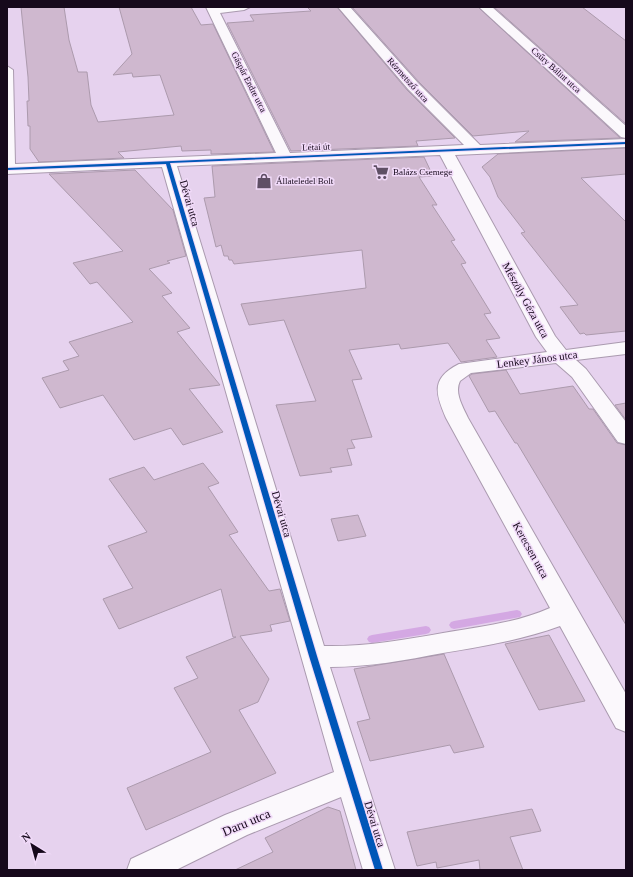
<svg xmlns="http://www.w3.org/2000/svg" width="633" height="877" font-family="'Times New Roman',serif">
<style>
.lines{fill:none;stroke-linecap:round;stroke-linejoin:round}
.stream{fill:#d4a8e3;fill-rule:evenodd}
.building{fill:#cfb8cf;stroke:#ac9aad}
.minor-casing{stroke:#aa9aaf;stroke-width:2}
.minor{fill:#fbf8fc;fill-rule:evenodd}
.cycleway-casing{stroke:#f1daf9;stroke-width:2}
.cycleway{fill:#0057b8;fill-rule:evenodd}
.labels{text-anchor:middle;stroke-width:3;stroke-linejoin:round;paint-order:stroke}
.far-street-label{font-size:9px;fill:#16091b;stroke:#f1daf9}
.far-poi-label{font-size:9px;fill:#16091b;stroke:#f1daf9;text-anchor:start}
.street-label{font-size:11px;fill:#16091b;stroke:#f1daf9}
.near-street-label{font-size:13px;fill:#16091b;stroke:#f1daf9}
</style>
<rect width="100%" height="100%" fill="#e6d2ee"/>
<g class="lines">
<!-- stream -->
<g class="stream">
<polygon points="517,610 520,611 522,614 520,617 454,629 451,628 449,625 451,622 454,621"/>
<polygon points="426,626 429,627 431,630 429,633 426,634 372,643 369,642 367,639 369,636 372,635"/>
</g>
</g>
<!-- building -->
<g class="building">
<polygon points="21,7 64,7 69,40 78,72 87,72 91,105 98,122 174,115 160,75 133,77 132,73 113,75 132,54 119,7 191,7 201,25 213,24 274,152 211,154 211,150 182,151 181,146 118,152 124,158 39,162 30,149 30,126 28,126 27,101 29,101 28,77"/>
<polygon points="307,7 337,7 407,90 455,138 416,141 418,146 291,151 227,23 254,21 250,15 311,11"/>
<polygon points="352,7 478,7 620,138 515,142 529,131 473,136 419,82"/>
<polygon points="494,7 582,7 626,41 626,124"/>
<polygon points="626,148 626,174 581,178 626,222 626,331 586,335 584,333 580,334 560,307 578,305 521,233 525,232 498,197 490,177 482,167 498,154"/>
<polygon points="424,157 433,176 419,177 437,205 432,205 455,240 451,241 466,263 461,264 491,313 484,314 500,338 486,340 497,357 461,362 448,343 401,349 399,344 349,350 362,379 352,380 372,437 351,440 355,448 347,449 352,465 330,468 332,472 300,476 276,405 316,401 284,320 249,325 241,304 366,288 362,250 234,264 232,260 229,260 228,256 224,256 221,245 216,247 204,198 215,197 212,166"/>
<polygon points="135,170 173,210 186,256 167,261 170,263 149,269 172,293 162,296 190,328 177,332 220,385 189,389 223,432 183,445 171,428 134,440 103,395 60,408 42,378 69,370 63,361 79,356 69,342 133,322 97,282 90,284 73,263 123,251 49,174"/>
<polygon points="506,370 520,394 573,386 589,409 593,409 617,443 626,445 626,625 517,443 515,443 495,411 489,412 469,376 472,374"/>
<polygon points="626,403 626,420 615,405"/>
<polygon points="203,463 219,483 208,487 238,532 229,535 269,591 280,589 290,621 270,625 272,631 240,636 269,679 258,702 239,710 276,773 146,830 127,788 211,752 174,688 198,678 186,657 236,637 233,637 221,589 119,629 103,599 133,588 108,546 147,532 109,479 144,467 154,480"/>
<polygon points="358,515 366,536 338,541 331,519"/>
<polygon points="549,635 585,701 539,710 505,644"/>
<polygon points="444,654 484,747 454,753 450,745 370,761 357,722 370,719 354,669"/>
<polygon points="328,807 340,811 356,870 235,870 273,852 265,838"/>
<polygon points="532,809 541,831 510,837 523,870 480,870 479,860 437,868 436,862 417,866 407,832"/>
</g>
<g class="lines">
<defs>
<g id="minor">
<path d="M206,7H250L244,10L220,13L290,153L464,145L408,89L338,7H350L418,83L480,145L626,139V147L455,155L555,336L566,350L626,342V354L576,360L586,369L626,422V444L618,442L572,377L556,363L471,373L460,381C454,393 463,407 468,418L626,694V732L616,728L560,626C522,640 483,646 443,653C406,660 369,667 330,667L395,870H363L341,797L247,835L176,870H127L131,859L225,815L334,772L162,167L7,174V66L13,70L15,164L276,153ZM440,155L536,337L547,352L459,364C431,378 435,393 446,418L550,608C516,623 479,627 443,633C403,640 364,647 324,646L177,166Z"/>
<polygon points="479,7 492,7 626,126 626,138 621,137"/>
</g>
</defs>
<!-- minor casing -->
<use href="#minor" class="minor-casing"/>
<!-- minor -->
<use href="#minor" class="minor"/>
<defs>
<polygon id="cycleway" points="626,142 626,144 170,163 317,656 383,870 375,870 309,656 166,164 7,170 7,168"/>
</defs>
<!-- cycleway casing -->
<use href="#cycleway" class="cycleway-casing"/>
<!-- cycleway -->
<use href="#cycleway" class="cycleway"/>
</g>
<!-- icons -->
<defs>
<symbol id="supermarket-bare" viewBox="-9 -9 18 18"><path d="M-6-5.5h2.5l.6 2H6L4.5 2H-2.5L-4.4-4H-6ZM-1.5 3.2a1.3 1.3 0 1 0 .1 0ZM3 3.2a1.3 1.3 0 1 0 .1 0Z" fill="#5f4f65" stroke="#f1daf9" stroke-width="2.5" paint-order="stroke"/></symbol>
<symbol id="shop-bare" viewBox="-9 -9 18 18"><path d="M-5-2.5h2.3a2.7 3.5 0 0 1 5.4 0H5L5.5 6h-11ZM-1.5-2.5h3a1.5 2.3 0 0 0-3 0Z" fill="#5f4f65" stroke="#f1daf9" stroke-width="2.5" paint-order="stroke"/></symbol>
</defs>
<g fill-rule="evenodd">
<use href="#supermarket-bare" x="370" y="161" width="22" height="22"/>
<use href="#shop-bare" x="253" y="170" width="22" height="22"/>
</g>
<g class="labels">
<!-- far-street labels -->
<g class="far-street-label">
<text transform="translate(556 70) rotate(42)" y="3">Csűry Bálint utca</text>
<text transform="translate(408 80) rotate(48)" y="3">Rézmetsző utca</text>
<text transform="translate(249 82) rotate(63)" y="3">Gáspár Endre utca</text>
<text transform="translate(316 147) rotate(-2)" y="3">Létai út</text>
</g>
<!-- far-poi labels -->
<g class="far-poi-label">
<text x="393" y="175">Balázs Csemege</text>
<text x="276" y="184">Állateledel Bolt</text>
</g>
<!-- street labels -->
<g class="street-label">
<text transform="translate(190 203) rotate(74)" y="4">Dévai utca</text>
<text transform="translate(526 300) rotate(61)" y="4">Mészöly Géza utca</text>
<text transform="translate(537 359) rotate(-7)" y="4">Lenkey János utca</text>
<text transform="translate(282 514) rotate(74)" y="4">Dévai utca</text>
<text transform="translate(531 550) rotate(61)" y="4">Kerecsen utca</text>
<text transform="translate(375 824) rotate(73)" y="4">Dévai utca</text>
</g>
<!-- near-street labels -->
<g class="near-street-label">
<text transform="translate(246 822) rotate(-23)" y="5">Daru utca</text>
</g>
</g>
<!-- border -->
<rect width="633" height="877" fill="none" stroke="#16091b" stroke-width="16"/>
<!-- north arrow -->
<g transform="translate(32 845) rotate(323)" stroke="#f1daf9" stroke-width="3" paint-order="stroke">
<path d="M0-3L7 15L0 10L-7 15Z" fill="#16091b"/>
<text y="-6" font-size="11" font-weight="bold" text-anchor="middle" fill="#16091b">N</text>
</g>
</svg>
